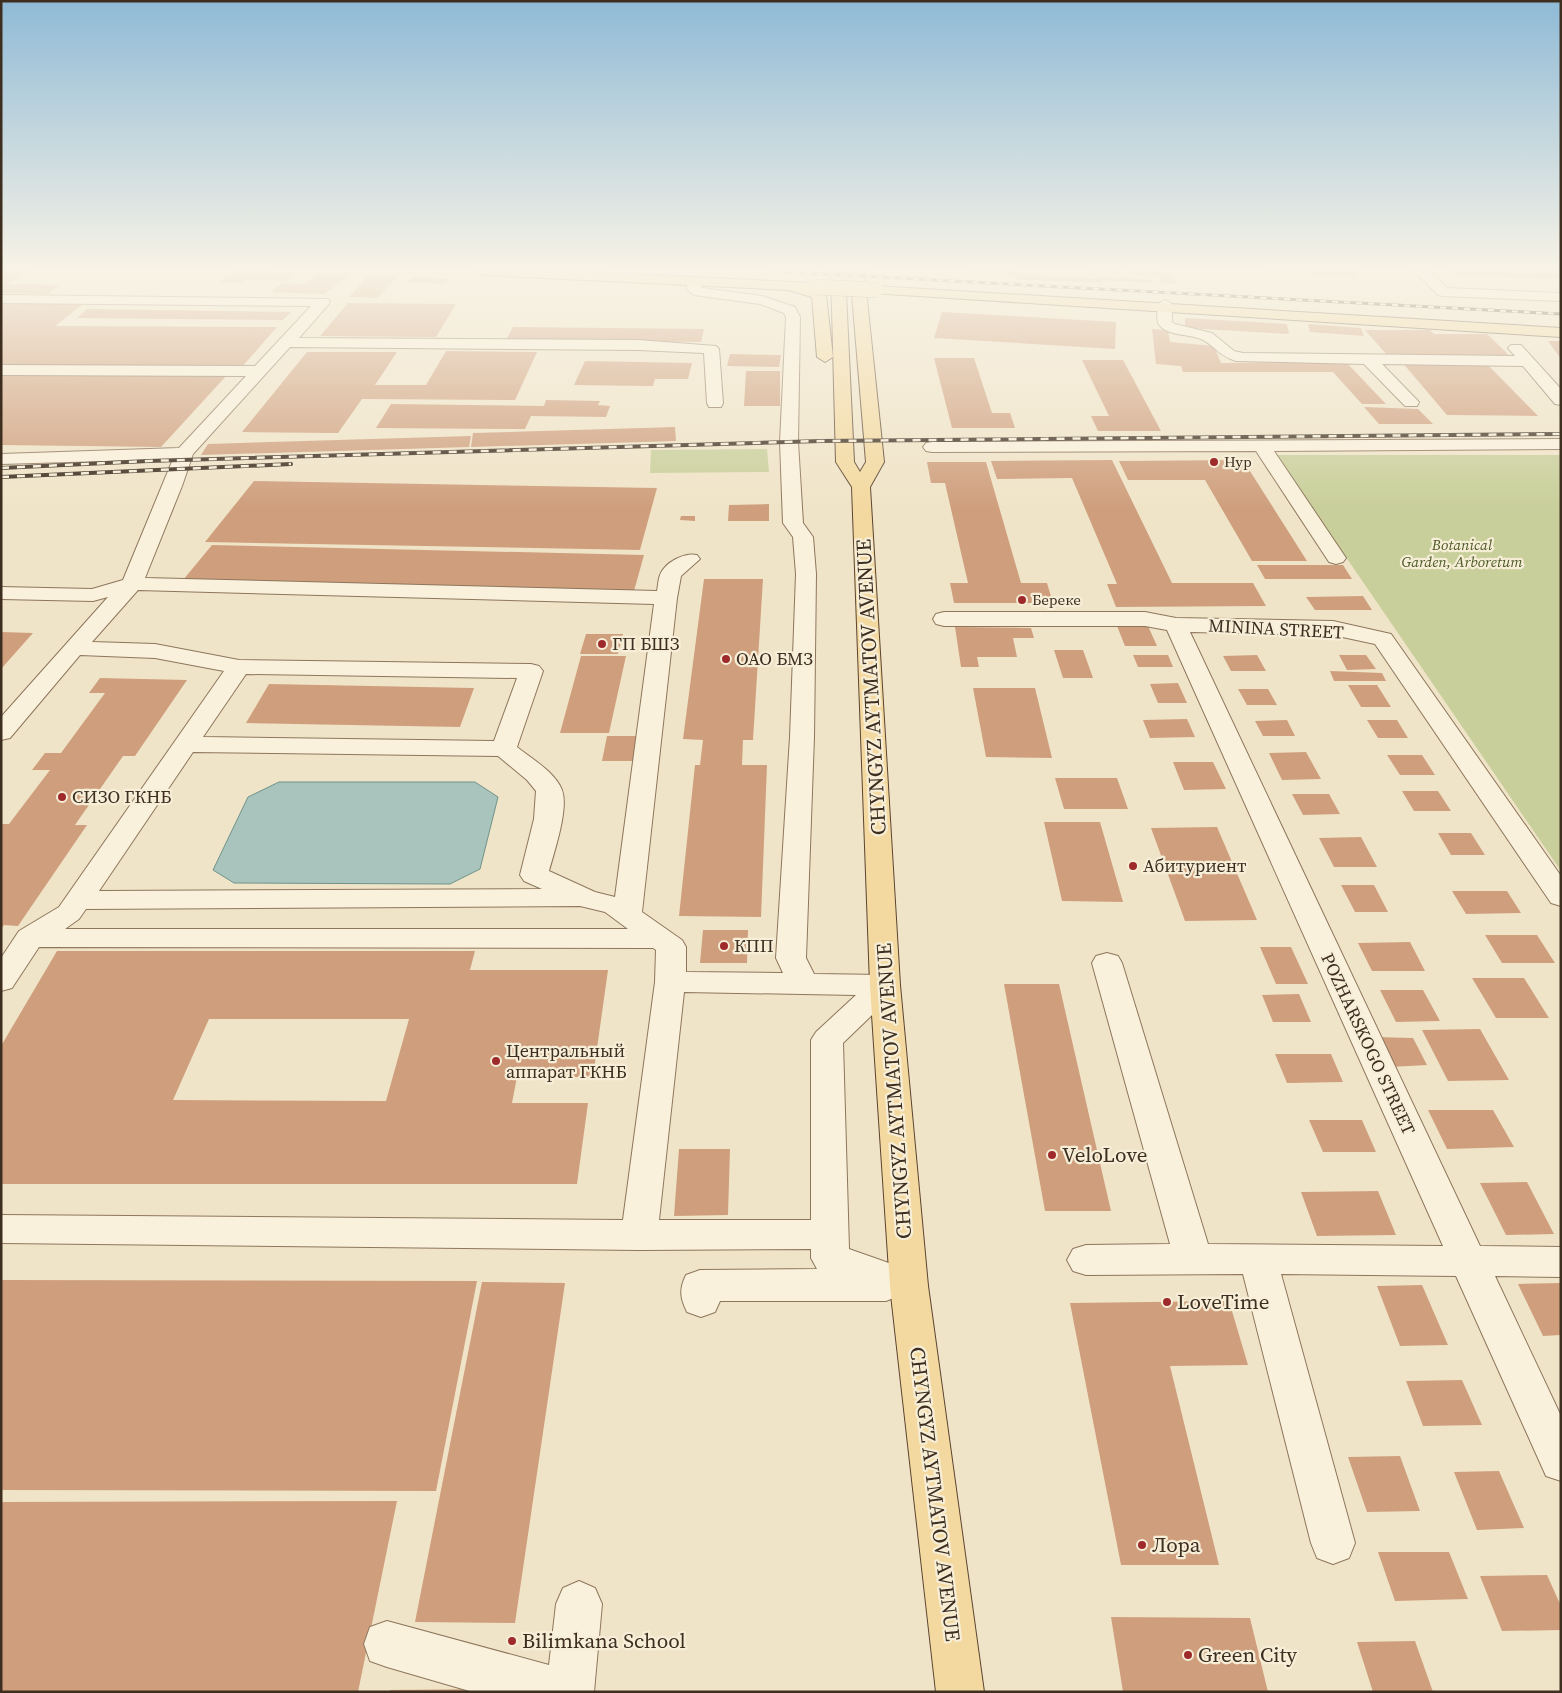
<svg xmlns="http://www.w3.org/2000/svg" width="1562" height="1693" font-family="'Source Serif 4',serif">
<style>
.green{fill:#c9cf9b}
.water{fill:#a9c4bc;stroke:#6f938a}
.building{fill:#cf9f7d;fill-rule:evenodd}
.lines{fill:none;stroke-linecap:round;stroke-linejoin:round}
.minor-casing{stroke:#8d765c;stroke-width:2}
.major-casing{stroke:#5b4430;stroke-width:2}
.minor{fill:#faf1dc;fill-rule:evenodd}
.major{fill:#f3d9a0;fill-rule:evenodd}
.rail-far1-casing{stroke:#3d2e20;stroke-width:3}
.rail-casing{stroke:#3d2e20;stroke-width:4}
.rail-far1{stroke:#f7eed8;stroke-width:2;stroke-dasharray:6;stroke-linecap:butt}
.rail{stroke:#f7eed8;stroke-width:2.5;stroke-dasharray:8;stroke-linecap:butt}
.major-bridge-casing{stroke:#5b4430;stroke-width:16;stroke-linecap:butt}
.major-bridge{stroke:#f3d9a0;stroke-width:15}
.poi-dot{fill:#9e2a2b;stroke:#f7eed8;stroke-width:2}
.labels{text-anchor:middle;stroke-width:4.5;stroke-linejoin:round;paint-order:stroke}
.far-poi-label{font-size:15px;fill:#3d2e20;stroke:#f7eed8;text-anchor:start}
.far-park-label{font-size:15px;font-style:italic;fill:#4d5a26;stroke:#f7eed8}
.street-label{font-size:18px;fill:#3d2e20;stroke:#f7eed8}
.poi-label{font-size:18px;fill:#3d2e20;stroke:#f7eed8;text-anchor:start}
.near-street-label{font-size:21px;fill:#3d2e20;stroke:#f7eed8}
.near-poi-label{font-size:21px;fill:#3d2e20;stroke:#f7eed8;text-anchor:start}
</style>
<rect width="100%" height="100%" fill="#f0e4c8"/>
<!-- green -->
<g class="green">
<polygon points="767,449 769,472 650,473 651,450"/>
<polygon points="1276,455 1561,455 1561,871"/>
</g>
<!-- water -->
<polygon class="water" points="279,782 475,782 498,797 480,869 450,884 234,883 213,870 248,797"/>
<!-- building -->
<g class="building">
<polygon points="1,271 26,271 7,284 60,285 47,294 1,293"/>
<polygon points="237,271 263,271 298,273 286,281 247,279 240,283 219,282"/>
<polygon points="963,271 1012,271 1022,272 1022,275 1100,279 1100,277 1126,278 1150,280 1152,283 1102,280 1102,283 1016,279 1017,275"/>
<polygon points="1094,271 1120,271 1122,274 1094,272"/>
<polygon points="1133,271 1171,272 1176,284 1162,283 1158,275 1136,275"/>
<polygon points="1287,271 1355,271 1357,277 1288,273"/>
<polygon points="1453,271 1561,271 1561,279 1457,275"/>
<polygon points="319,273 350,275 324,294 271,292 283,283 304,284"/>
<polygon points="368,276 397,276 378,298 349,297"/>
<polygon points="413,277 451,279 444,284 406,282"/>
<polygon points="1,303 83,304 55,326 277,327 241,368 1,366"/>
<polygon points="348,303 456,304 436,337 320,336"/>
<polygon points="87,309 291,312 283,320 77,318"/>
<polygon points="942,312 1116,322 1115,349 934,338"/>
<polygon points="1185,318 1287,324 1289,334 1185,328"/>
<polygon points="1308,324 1361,328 1364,336 1310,332"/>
<polygon points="513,327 704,329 701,342 506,340"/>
<polygon points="1152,329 1168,330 1170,342 1214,346 1221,363 1346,362 1386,404 1362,404 1333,372 1183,372 1181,366 1156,364"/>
<polygon points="1365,330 1430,330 1434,334 1487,334 1513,359 1387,355"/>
<polygon points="1548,341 1561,341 1561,359"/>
<polygon points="446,351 537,352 515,400 362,399 338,433 242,432 307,352 397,352 375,385 426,385"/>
<polygon points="730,354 781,355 779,367 727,366"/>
<polygon points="934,358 974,358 992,413 1010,413 1015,428 952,428"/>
<polygon points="1082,360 1123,360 1161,431 1098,431 1091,416 1109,416"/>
<polygon points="585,361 692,363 688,379 655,379 653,386 574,385"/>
<polygon points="1401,361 1485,362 1538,416 1447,415"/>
<polygon points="746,371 780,371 780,406 744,406"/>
<polygon points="1,373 227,375 161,447 1,445"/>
<polygon points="546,400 600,401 598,405 610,406 606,417 531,416 525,429 376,428 391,404 544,406"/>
<polygon points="1364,407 1418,409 1433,424 1379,424"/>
<polygon points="675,427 676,441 471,447 473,433"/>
<polygon points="471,436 469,447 201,455 208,444"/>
<polygon points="1112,460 1172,583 1253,583 1266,606 1116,607 1107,584 1117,584 1072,478 997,479 991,461"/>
<polygon points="1243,460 1307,561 1252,561 1205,480 1128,480 1119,461"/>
<polygon points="927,462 986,462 1021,583 1047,583 1053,603 954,603 950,583 968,583 945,483 931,483"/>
<polygon points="254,481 657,488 640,550 205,542"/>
<polygon points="769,504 769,521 728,521 729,505"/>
<polygon points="681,516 695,516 695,521 680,520"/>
<polygon points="212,545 644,555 634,591 183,580"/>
<polygon points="1257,565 1343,565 1352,579 1265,579"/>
<polygon points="704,579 763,579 753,740 743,740 742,765 767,765 761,917 679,916 695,765 700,765 703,740 683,739"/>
<polygon points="1363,596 1372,610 1315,610 1306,597"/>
<polygon points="1117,626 1148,626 1157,646 1125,646"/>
<polygon points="955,627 1031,628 1034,638 1013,638 1017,657 977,657 979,667 961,667"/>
<polygon points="1,632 33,633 1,669"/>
<polygon points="586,634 623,634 618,654 580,654"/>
<polygon points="1054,650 1083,650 1093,678 1063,678"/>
<polygon points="1133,655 1168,655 1173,667 1138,667"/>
<polygon points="1257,655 1266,671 1231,671 1223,656"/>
<polygon points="1339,655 1366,655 1376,669 1347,670"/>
<polygon points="581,656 626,656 609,733 560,733"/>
<polygon points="1330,671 1382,673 1386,681 1334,681"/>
<polygon points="100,678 187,680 135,756 123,756 75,825 87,825 18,926 4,925 1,929 1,824 9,824 50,770 32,770 45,753 61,753 105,693 89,693"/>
<polygon points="1178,683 1187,703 1158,703 1150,684"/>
<polygon points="269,684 474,688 460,727 246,723"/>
<polygon points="1348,685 1377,685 1391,707 1361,707"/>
<polygon points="973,688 1035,688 1052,758 986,757"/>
<polygon points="1238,689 1268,689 1277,705 1247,705"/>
<polygon points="1187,719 1195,737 1150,738 1143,720"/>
<polygon points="1287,720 1295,736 1263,736 1255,721"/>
<polygon points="1367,720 1397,720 1408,738 1378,738"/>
<polygon points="607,736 637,736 633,761 602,761"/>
<polygon points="1306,752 1321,779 1282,780 1269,753"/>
<polygon points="1387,755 1422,755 1435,775 1400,775"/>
<polygon points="1173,762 1213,762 1226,789 1184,790"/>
<polygon points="1055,778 1117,778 1128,809 1064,809"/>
<polygon points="1402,791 1438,791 1451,811 1414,811"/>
<polygon points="1292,794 1329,794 1340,814 1303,815"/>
<polygon points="1044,822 1100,822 1123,902 1062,901"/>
<polygon points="1217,827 1257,920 1185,921 1151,828"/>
<polygon points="1438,833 1471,833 1485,855 1451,855"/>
<polygon points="1361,837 1377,867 1334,867 1319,838"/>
<polygon points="1341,885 1374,885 1388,912 1355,912"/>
<polygon points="1452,891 1507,891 1521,913 1466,914"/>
<polygon points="703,930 748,930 747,963 700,963"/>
<polygon points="1485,935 1537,935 1555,963 1502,963"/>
<polygon points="1410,942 1425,971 1372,971 1358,943"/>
<polygon points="1260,947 1291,947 1308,984 1276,984"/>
<path d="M57,951H475L470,970H608L593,1077H517L512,1103H588L577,1184H1V1046ZM209,1019H409L386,1101L173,1100Z"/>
<polygon points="1472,978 1524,978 1549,1018 1496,1018"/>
<polygon points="1004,984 1059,984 1111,1211 1045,1211"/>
<polygon points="1380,990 1423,990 1440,1021 1396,1022"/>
<polygon points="1299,994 1311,1022 1273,1022 1262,995"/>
<polygon points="1480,1029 1509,1080 1448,1081 1422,1030"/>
<polygon points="1375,1037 1413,1038 1427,1065 1390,1067"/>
<polygon points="1275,1054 1331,1054 1343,1082 1287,1083"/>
<polygon points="1428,1110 1493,1110 1514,1147 1447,1149"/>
<polygon points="1309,1120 1362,1120 1376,1152 1323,1152"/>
<polygon points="679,1149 730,1149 728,1215 674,1216"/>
<polygon points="1527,1182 1554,1234 1506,1235 1480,1183"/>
<polygon points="1378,1191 1396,1235 1317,1236 1301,1192"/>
<polygon points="1,1280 477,1281 436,1491 1,1490"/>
<polygon points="482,1282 565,1283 515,1623 415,1622"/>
<polygon points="1561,1283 1561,1335 1543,1336 1518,1284"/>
<polygon points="1422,1285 1448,1345 1400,1346 1377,1286"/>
<polygon points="1229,1301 1248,1365 1170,1366 1219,1565 1121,1565 1070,1303"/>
<polygon points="1462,1380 1482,1425 1423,1426 1406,1381"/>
<polygon points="1400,1456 1420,1511 1367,1512 1348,1457"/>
<polygon points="1499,1471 1524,1528 1477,1530 1454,1472"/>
<polygon points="397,1501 358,1692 1,1692 1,1502"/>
<polygon points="1378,1552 1449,1552 1468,1599 1395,1601"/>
<polygon points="1547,1575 1561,1606 1561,1630 1502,1631 1480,1576"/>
<polygon points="1111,1617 1250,1618 1268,1692 1123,1692"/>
<polygon points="1415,1641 1433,1692 1373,1692 1357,1642"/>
<polygon points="487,1689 487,1692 390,1692 390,1690"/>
</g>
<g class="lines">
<defs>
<g id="minor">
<polygon points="1267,271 1281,271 1281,273 1274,277 1269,276"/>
<polygon points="1414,271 1429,271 1447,288 1561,293 1561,301 1443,296 1438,295"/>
<path d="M697,277L704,281L701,287L703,288L762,296L795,307L800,317L798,442L803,523L813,537L816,574L814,737L806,958L814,974L885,975L896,978L900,985L896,992L843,1043L849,1249L923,1275L928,1286L923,1297L909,1302L896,1297L886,1301H720L715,1312L701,1317L687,1312C680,1298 679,1289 686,1275L700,1270L817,1269L811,1258V1249L639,1250L1,1243V1215L623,1220L655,982L656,950L653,948L39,947L12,988L1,991V958L19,931L59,907L224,671L155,658L80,655L10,738L1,740V717L108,597L93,601L1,599V587L92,589L123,580L173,459L1,464V454L179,448L246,376L1,375V365L255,366L311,306L1,303V295L328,299L330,302L328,305L299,338L638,340L716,346L719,349L723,403L721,407H709L707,403L704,353L638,350L290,347L193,454L182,486L145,578L657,591C658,586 658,580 660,575C665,562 685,552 697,555L700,559L681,576L677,598L642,912L682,940L686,947V972L783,973L776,958L790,737L796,574L793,537L783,523L780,442L786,317L784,313L760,304L694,295L686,288L692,278ZM138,590L654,604L615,897L595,892L549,871C554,852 569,809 562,790C555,772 532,759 517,747L543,671L539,666L531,664L239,660L155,644L92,642ZM246,674L517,678L494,741L203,737ZM193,752L498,756L527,780L536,791L534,819L520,875L524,881L542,889L99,891ZM580,906L605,912L628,929H65L79,919L86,909ZM684,992L856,995L816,1032L811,1040V1220H659Z"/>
<path d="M1165,300L1172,304V322L1175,324L1212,333L1234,351L1243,353L1515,356L1508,348L1511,345H1521L1561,389V405L1555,404L1523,366L1382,364L1419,402L1417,406H1405L1364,364L1236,361C1219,356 1214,345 1201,339C1189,334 1170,336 1160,326C1155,321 1158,311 1158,304Z"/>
<polygon points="1561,439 1561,449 1274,451 1346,558 1343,562 1336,564 1329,562 1256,451 932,452 926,451 923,447 926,443 932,442"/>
<polygon points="944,612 1145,612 1176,618 1333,621 1391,634 1561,876 1561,906 1551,903 1375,644 1333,635 1190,632 1480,1246 1561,1247 1561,1277 1495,1276 1561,1416 1561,1481 1546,1476 1456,1276 1281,1274 1355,1543 1349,1558 1333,1564 1317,1558 1311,1543 1243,1274 1086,1275 1073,1271 1067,1260 1073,1249 1086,1245 1170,1244 1092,963 1096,956 1107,953 1118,956 1122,963 1208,1244 1443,1246 1167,630 1145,626 944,626 936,624 933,619 936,614"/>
<polygon points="579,1581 595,1588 602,1604 594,1692 473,1692 387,1667 370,1661 364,1644 370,1627 387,1621 549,1665 556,1604 563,1588"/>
</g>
<g id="major">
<polygon points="476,271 565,271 815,283 820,284 822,287 818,290 826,295 833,357 825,362 817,357 812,297 788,290 483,275"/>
<polygon points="831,271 845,271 854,462 860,472 866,462 850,271 864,271 884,462 870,487 900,985 928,1286 984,1692 936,1692 890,1286 870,985 852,487 836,462"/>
<polygon points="876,286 1561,328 1561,337 871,293 869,290 871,287"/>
</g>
</defs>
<!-- minor casing -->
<use href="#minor" class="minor-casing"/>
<!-- major casing -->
<use href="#major" class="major-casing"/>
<!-- minor -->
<use href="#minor" class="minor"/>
<!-- major -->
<use href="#major" class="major"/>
<defs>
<polyline id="rail-far1" points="769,271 1561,314"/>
<g id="rail">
<polyline points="1,468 148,461 821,441 1561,434"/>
<polyline points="1,477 291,464"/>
</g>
</defs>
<!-- rail-far1 casing -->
<use href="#rail-far1" class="rail-far1-casing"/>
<!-- rail casing -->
<use href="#rail" class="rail-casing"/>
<!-- rail-far1 -->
<use href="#rail-far1" class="rail-far1"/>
<!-- rail -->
<use href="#rail" class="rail"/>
<defs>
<polyline id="major-bridge" points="815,287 876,290"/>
</defs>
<!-- major-bridge casing -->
<use href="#major-bridge" class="major-bridge-casing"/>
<!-- major-bridge -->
<use href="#major-bridge" class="major-bridge"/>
</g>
<!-- sky -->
<linearGradient id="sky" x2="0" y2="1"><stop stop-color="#8fbad6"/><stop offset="0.53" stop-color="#f8f3e6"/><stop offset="1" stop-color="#f8f3e6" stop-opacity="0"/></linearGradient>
<rect width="1562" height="508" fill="url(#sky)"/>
<!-- markers -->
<g class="poi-dot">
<circle cx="1214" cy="462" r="5"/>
<circle cx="1022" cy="600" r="5"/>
<circle cx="602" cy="644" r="5"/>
<circle cx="726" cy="659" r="5"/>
<circle cx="62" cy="797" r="5"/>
<circle cx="1133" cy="866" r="5"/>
<circle cx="724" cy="946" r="5"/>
<circle cx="496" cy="1061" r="5"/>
<circle cx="1052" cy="1155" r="5"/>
<circle cx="1167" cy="1302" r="5"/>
<circle cx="1142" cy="1545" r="5"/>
<circle cx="512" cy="1641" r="5"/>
<circle cx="1188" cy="1655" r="5"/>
</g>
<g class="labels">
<!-- far-poi labels -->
<g class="far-poi-label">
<text x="1224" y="467">Нур</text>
<text x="1032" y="605">Береке</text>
</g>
<!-- far-park labels -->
<g class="far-park-label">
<text x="1462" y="550">Botanical<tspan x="1462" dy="17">Garden, Arboretum</tspan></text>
</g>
<!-- street labels -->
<g class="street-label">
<text transform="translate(1276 629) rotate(3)" y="6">MININA STREET</text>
<text transform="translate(1368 1044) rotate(65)" y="6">POZHARSKOGO STREET</text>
</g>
<!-- poi labels -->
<g class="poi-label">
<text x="612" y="650">ГП БШЗ</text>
<text x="736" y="665">ОАО БМЗ</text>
<text x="72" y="803">СИЗО ГКНБ</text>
<text x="1143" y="872">Абитуриент</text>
<text x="734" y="952">КПП</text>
<text x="506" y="1057">Центральный<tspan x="506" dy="21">аппарат ГКНБ</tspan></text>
</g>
<!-- near-street labels -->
<g class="near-street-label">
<text transform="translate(871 687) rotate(-93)" y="7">CHYNGYZ AYTMATOV AVENUE</text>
<text transform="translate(894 1091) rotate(-94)" y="7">CHYNGYZ AYTMATOV AVENUE</text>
<text transform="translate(935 1494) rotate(83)" y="7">CHYNGYZ AYTMATOV AVENUE</text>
</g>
<!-- near-poi labels -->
<g class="near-poi-label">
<text x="1062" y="1162">VeloLove</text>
<text x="1177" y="1309">LoveTime</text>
<text x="1152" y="1552">Лора</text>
<text x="522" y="1648">Bilimkana School</text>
<text x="1198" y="1662">Green City</text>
</g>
</g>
<!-- border -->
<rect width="1562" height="1693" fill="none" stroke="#3d2e20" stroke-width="5"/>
</svg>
